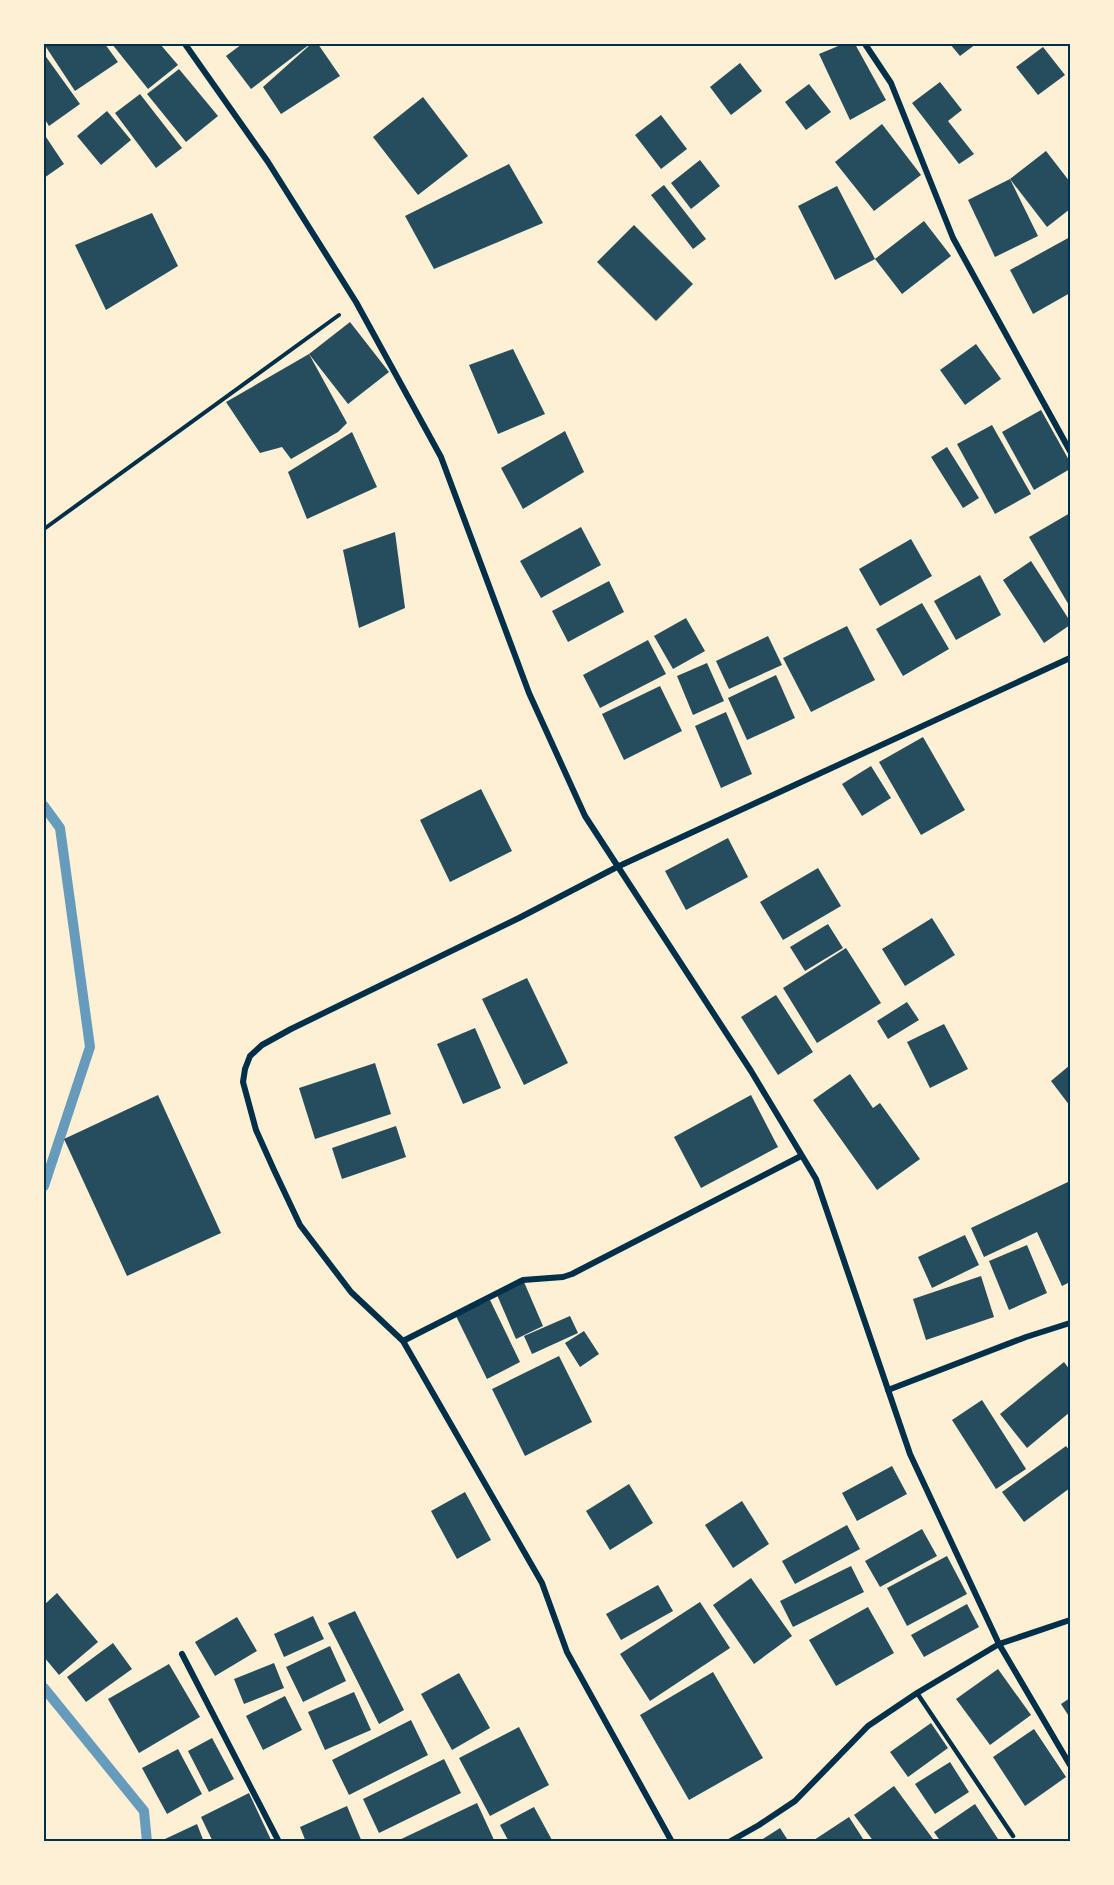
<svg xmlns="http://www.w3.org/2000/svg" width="1114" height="1885" font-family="'Roboto Condensed',sans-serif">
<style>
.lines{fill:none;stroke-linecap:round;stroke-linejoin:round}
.stream{stroke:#669bbc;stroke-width:10}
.building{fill:#264d5e}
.path{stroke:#003049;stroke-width:4}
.service{stroke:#003049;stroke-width:4.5}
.minor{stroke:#003049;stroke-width:6}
.neatline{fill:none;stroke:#003049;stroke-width:2}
</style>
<rect width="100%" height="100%" fill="#fdf0d5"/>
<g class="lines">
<!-- stream -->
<g class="stream">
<polyline points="44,806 60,828 90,1047 44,1186"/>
<polyline points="44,1688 144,1811 147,1842"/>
</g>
</g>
<!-- building -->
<g class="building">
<polygon points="44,44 105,44 118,62 75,91"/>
<polygon points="112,44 160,44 178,65 148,89"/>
<polygon points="242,44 310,44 251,89 226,56"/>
<polygon points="311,44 318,44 340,76 281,114 263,87"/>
<polygon points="843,44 855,44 886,100 850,120 819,54"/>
<polygon points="950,44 976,44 960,56"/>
<polygon points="1043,47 1065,75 1038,95 1016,67"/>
<polygon points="44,54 80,104 49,126 44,118"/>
<polygon points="740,63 762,91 731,115 710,87"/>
<polygon points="179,69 218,116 186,142 147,94"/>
<polygon points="940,82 962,110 948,121 974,154 959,164 912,103"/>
<polygon points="809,84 831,112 806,130 785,102"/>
<polygon points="140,94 182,148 156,168 115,113"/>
<polygon points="423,97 468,156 418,195 373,137"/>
<polygon points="107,111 131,140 101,165 77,136"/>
<polygon points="661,115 687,149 661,169 635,135"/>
<polygon points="882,124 921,175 874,211 835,162"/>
<polygon points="44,134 64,164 44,178"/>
<polygon points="1046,151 1070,182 1070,209 1047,227 1010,179"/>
<polygon points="700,160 720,186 691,209 671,183"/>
<polygon points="509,164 543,223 434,269 405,216"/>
<polygon points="1010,179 1038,236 995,257 968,200"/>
<polygon points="664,185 706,239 693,249 651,195"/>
<polygon points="837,186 875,259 835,280 798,206"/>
<polygon points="152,213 178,266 106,310 75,245"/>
<polygon points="924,221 951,256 902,294 875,259"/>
<polygon points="634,225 693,284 656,321 597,262"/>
<polygon points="1070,237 1070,293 1033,314 1010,270"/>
<polygon points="350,322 389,372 348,404 309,354"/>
<polygon points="976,344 1001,379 965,405 940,370"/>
<polygon points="513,349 545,414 498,434 469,365"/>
<polygon points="309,354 347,423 338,432 291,459 282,447 260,453 226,402"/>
<polygon points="1041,410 1070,462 1070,469 1034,490 1002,432"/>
<polygon points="992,425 1031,494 995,514 957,444"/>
<polygon points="565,431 584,472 523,509 501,468"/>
<polygon points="352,432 377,487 307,519 288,472"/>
<polygon points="947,447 979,498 963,508 931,457"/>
<polygon points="1070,513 1070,607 1029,537"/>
<polygon points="581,527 601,565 541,598 520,561"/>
<polygon points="395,532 405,608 359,628 343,550"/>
<polygon points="911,539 932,576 880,606 859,569"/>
<polygon points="1031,561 1070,621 1070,625 1044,643 1003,580"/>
<polygon points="980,575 1001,615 956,640 934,601"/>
<polygon points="609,581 624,612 568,642 552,611"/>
<polygon points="922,603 949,649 903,676 876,629"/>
<polygon points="686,618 705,651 673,669 654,636"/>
<polygon points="847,626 875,680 811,712 783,658"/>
<polygon points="768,636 782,665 729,689 716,661"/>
<polygon points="648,640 666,674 600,708 583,675"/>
<polygon points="707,663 724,701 693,715 677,676"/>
<polygon points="776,675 795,718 747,740 728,698"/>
<polygon points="660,686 682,731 624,760 602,714"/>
<polygon points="726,712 752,774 721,788 695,726"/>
<polygon points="923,737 965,810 921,835 879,762"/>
<polygon points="871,766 891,798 862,816 842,784"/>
<polygon points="481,789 512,851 450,882 420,820"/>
<polygon points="728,838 748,877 686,910 665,871"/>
<polygon points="818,868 841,906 783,940 760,902"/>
<polygon points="932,918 955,955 905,986 882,949"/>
<polygon points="828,924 843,948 805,971 790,947"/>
<polygon points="846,948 881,1003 817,1043 783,988"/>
<polygon points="527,978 568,1063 524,1085 482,999"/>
<polygon points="776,995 813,1052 778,1075 741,1017"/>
<polygon points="907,1002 919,1020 888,1039 877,1021"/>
<polygon points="944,1024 968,1069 930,1088 907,1042"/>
<polygon points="475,1028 501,1088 463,1104 437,1044"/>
<polygon points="375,1063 391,1114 315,1139 299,1088"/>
<polygon points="1070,1065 1070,1106 1051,1081"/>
<polygon points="850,1074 873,1108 880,1103 920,1159 877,1190 813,1100"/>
<polygon points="158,1095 221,1233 127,1276 64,1139"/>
<polygon points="751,1095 778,1147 701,1188 674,1137"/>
<polygon points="396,1126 406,1157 342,1179 332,1148"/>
<polygon points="1070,1181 1070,1282 1062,1286 1037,1232 984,1257 971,1228"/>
<polygon points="965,1235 979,1265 932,1288 918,1257"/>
<polygon points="1027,1245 1047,1293 1009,1310 989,1261"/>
<polygon points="981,1276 994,1317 926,1340 913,1299"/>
<polygon points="524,1282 543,1326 516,1339 497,1295"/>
<polygon points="490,1300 520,1362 487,1379 456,1316"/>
<polygon points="570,1316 578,1333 532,1354 524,1336"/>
<polygon points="584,1331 599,1354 580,1367 565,1343"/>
<polygon points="559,1356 592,1422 525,1456 492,1389"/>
<polygon points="1064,1362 1070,1370 1070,1412 1027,1448 1000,1414"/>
<polygon points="982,1400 1026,1469 996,1489 952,1420"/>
<polygon points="1066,1446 1070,1451 1070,1488 1024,1522 1002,1492"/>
<polygon points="892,1466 907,1494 857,1521 842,1493"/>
<polygon points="629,1484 653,1523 610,1550 586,1511"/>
<polygon points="465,1492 491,1540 457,1559 431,1511"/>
<polygon points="742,1501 769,1544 733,1568 705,1525"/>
<polygon points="847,1525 860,1549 795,1584 782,1561"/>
<polygon points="922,1529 937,1556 880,1587 865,1561"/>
<polygon points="947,1556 967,1594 907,1626 887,1588"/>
<polygon points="851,1566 864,1592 793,1627 780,1601"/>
<polygon points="751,1578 792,1636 754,1664 713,1605"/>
<polygon points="658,1585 673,1611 621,1640 606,1614"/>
<polygon points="57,1593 98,1642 59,1675 44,1657 44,1605"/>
<polygon points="700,1602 730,1648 650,1701 620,1654"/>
<polygon points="967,1604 979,1627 924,1657 911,1635"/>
<polygon points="868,1607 894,1653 836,1686 809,1640"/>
<polygon points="355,1611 404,1710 379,1724 328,1623"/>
<polygon points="313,1616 324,1639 284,1657 274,1634"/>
<polygon points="237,1617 257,1651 215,1676 195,1642"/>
<polygon points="113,1643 132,1669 86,1702 67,1677"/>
<polygon points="330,1646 346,1681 303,1702 286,1667"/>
<polygon points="274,1663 284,1688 244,1704 234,1679"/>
<polygon points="169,1664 200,1717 139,1753 108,1699"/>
<polygon points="998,1669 1031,1715 990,1745 956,1699"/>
<polygon points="713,1672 763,1758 689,1800 640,1715"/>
<polygon points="459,1673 490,1728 452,1750 421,1694"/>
<polygon points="354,1692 371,1730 325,1750 308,1712"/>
<polygon points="285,1696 302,1730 263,1750 246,1716"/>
<polygon points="1070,1698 1070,1718 1061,1704"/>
<polygon points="411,1720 428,1755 349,1795 332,1760"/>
<polygon points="931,1723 948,1748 908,1777 890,1752"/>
<polygon points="519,1727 549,1785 490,1816 459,1758"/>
<polygon points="1034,1729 1066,1777 1025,1806 993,1757"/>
<polygon points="212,1738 234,1779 209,1792 188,1751"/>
<polygon points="178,1749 202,1794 167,1814 142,1768"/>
<polygon points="444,1759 461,1793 379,1833 363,1799"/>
<polygon points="950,1762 969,1792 935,1814 915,1784"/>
<polygon points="894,1786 933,1839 931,1842 874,1842 854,1815"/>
<polygon points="249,1793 272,1842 213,1842 201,1817"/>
<polygon points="477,1803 495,1842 395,1842"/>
<polygon points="975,1804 1000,1842 941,1842 934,1832"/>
<polygon points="347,1806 362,1842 306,1842 300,1827"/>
<polygon points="534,1807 553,1842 509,1842 500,1825"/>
<polygon points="849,1817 865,1842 811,1842"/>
<polygon points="197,1824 204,1842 167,1842 165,1839"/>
<polygon points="780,1828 789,1842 758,1842"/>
</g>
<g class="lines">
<!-- path -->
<polyline class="path" points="44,529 339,315"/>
<!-- service -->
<polyline class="service" points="917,1693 1013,1836"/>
<!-- minor -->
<g class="minor">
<polyline points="185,44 268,162 356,302 441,457 529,693 585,816 751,1071 816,1179 910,1454 999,1644 1070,1765"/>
<polyline points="865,44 891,83 953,238 1070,451"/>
<polyline points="403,1341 523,1280 563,1277 572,1274 801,1156"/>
<polyline points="888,1390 1026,1337 1070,1323"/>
<polyline points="182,1654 279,1842"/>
<polyline points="672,1842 567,1652 542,1583 403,1341 351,1292 300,1225 274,1170 256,1130 243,1082 245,1069 250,1056 262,1045 291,1029 519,918 617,867 1070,658"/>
<polyline points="729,1842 759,1825 795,1801 868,1726 917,1693 999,1644 1070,1620"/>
</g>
</g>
<!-- border -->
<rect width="1114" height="1885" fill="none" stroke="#fdf0d5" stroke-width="90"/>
<rect x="45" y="45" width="1024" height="1795" class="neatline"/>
</svg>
